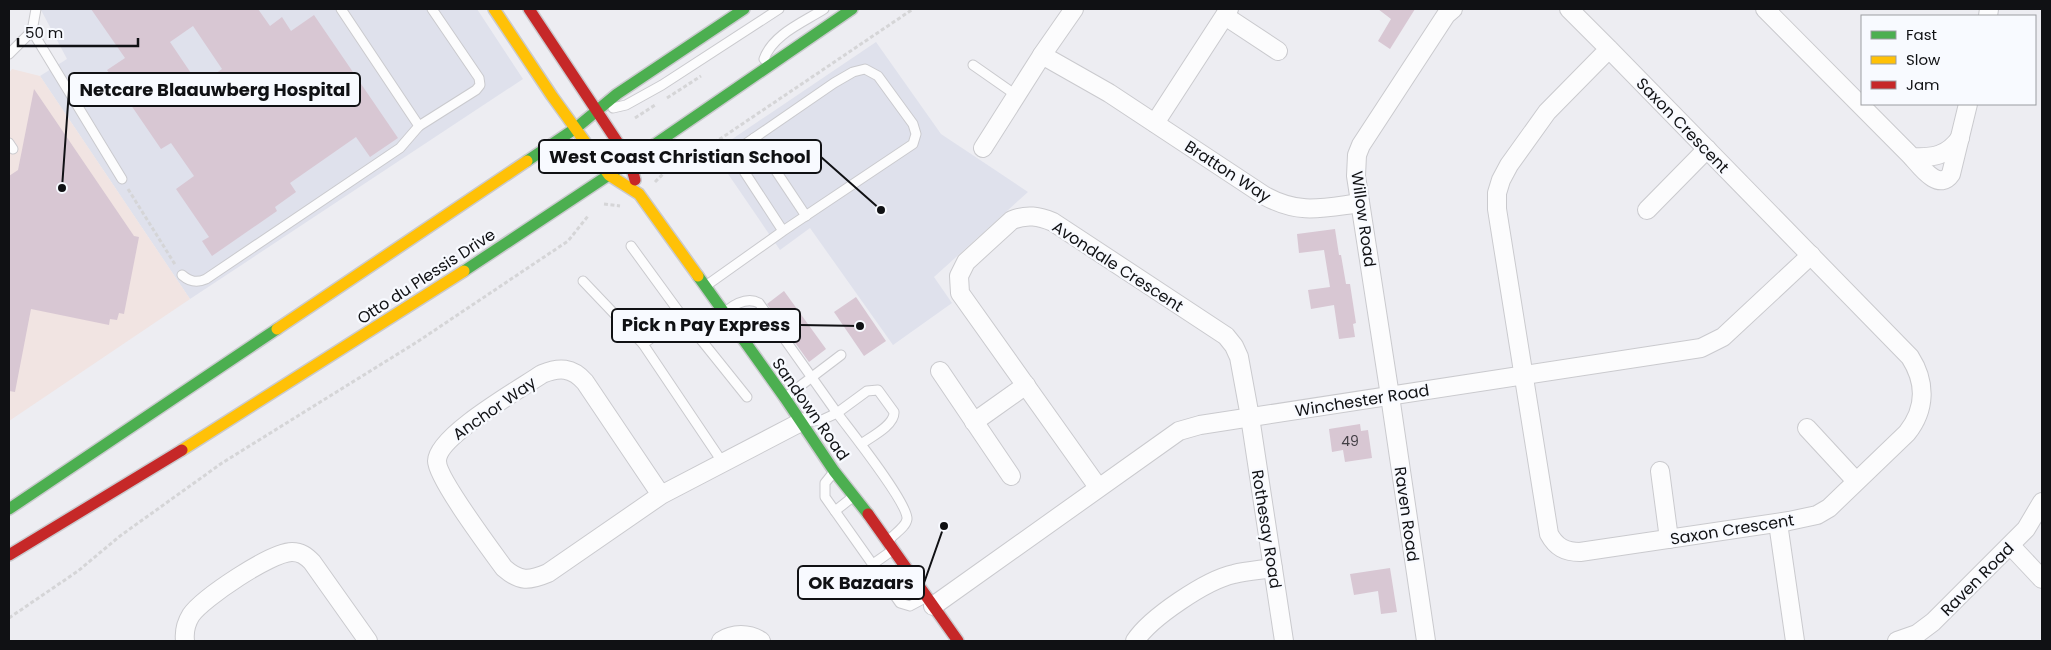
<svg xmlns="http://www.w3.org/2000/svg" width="2051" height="650" font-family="Poppins,sans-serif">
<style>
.built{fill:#dfe1ec}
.medical{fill:#f1e4e2}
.building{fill:#d8c7d3;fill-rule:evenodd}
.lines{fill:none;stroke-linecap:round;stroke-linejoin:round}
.lane-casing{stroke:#cacace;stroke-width:11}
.street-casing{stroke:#cacace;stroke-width:20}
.fast-casing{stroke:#cacace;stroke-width:14}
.slow-casing{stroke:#cacace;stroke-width:14}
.jam-casing{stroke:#cacace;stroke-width:14}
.path{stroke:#d5d5d7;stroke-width:3;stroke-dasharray:4 2.5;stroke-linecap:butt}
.lane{stroke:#fcfcfd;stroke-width:9}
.street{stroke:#fcfcfd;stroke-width:18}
.fast{stroke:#4caf50;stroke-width:11}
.slow{stroke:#ffc107;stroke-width:11}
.jam{stroke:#c62828;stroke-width:11}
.labels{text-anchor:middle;stroke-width:4.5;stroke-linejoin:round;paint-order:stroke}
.number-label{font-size:14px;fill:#423e44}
.street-label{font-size:16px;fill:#101114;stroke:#f8faff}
.leader{fill:none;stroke:#101114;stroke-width:2}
.callout-dot{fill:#101114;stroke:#f8faff;stroke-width:2}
.callout{fill:#f8faff;stroke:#101114;stroke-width:2}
.callout-label{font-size:18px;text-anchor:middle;font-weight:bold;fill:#101114}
</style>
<rect width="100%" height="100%" fill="#ededf2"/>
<!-- built -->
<g class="built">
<polygon points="28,9 477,9 523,79 190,299 40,76 67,59 41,10"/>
<polygon points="876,42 941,134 1028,192 934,277 952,303 893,345 810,228 780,250 713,152"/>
</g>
<!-- medical -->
<polygon class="medical" points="12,69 40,76 190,299 9,421 9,73"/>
<!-- building -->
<g class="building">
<path d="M91,9H258L270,26L282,17L291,31L314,15L398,138L370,157L356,137L290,183L296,192L275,207L277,211L212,256L202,241L209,237L176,189L194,176L171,143L161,149L107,70L125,58ZM193,26L222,69L199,85L170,42Z"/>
<polygon points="1378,9 1415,9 1390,49 1378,41 1391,19"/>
<polygon points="34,89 134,236 139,237 124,314 119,313 117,320 110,319 109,325 31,309 15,392 9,391 9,176 18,170"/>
<polygon points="1335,229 1339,255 1341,255 1346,284 1350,284 1356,323 1353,324 1355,337 1339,339 1334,305 1311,309 1308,290 1330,287 1324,250 1299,253 1297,234"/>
<polygon points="784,291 826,349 809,362 767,304"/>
<polygon points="856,297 886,341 864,356 834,312"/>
<polygon points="1360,424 1361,431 1368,430 1372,458 1345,462 1343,450 1332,452 1329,429"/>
<polygon points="1390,568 1397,612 1381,614 1378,591 1354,595 1350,574"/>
</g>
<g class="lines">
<defs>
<g id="lane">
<polyline points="341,9 419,126 476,90 480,85 479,78 432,9"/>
<polyline points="32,31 122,179"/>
<polyline points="9,54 32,31 36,9"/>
<path d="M764,59C773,34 804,22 824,9"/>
<polyline points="973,65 1016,95"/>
<polyline points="613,108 626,105 662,85 779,9"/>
<polyline points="754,138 806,216"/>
<polyline points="9,143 13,149"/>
<polyline points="631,246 682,316 747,397"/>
<path d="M182,275C190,282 197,283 206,279L400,148L419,126"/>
<polyline points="583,281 643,344 723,463"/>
<polyline points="707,285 783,231 913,144 916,134 913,124 878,76 865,69 853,72 834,83 744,145 737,153 738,162 783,231"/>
<path d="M726,311C735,304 748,297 759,303L837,413L867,391L878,390L894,412C895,425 871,437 861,444"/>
<polyline points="643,344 682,316"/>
<polyline points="787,396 841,355"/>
<path d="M805,422L822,420L837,413C849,429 908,503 907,519C906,527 894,534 889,540"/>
<polyline points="833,473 825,483 825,497 900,603 910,606 925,598"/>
<polyline points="835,511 854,496"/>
<polyline points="873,564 893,550"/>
</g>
<g id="street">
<path d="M1569,9L1609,49L1910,357C1926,382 1926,409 1907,433L1829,508L1817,515L1789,521L1580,552C1565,552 1556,547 1549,534L1497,209V193L1501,180L1509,165L1547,112L1609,49"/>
<path d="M1765,9L1912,157C1933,158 1947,156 1960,138"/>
<polyline points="1225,16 1278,51"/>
<polyline points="1988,16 1989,9"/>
<path d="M1042,55L1109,93L1265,196C1300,215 1322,208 1360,203"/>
<polyline points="1155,123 1229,9"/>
<polyline points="983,148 1042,55 1074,9"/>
<path d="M1912,157C1921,167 1939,192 1951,174L1968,104"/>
<polyline points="1647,210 1707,149"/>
<polyline points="940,371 1011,476"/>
<polyline points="974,422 1026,385"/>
<polyline points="1807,428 1856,481"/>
<polyline points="1660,471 1669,539"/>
<path d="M1098,487L960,293L959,276L966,262L1012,220C1027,214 1039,216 1053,222L1226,336L1234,346L1239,357L1250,417L1284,641"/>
<path d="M661,495L585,382C572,367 559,367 542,374C520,389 437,436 437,461C437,478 491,550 504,568C520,582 529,581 548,573L661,495L801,422"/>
<polyline points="1778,523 1795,641"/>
<polyline points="2011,546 2042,579"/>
<polyline points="933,606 1179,431 1200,425 1701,348 1723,337 1811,255"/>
<path d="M185,641C184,632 186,623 191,615C203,598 271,552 292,552C301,552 306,556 312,562L368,641"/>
<path d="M721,641C733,633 749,633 761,641"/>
<path d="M1135,641C1150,618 1206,580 1234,574C1246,571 1260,570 1273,568"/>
<polyline points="1426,641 1390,396 1356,176 1357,155 1361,145 1446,15 1453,9"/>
<polyline points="1897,641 1917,634 1933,622 2026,529 2042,502"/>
</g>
<g id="fast">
<polyline points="527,161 576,128 617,94 744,9"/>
<polyline points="464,271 645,151 852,9"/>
<polyline points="698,276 785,398 834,471 868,514"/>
<polyline points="9,509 277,329"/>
</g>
<g id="slow">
<polyline points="494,9 552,96 609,175 639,194 698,276"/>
<polyline points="277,329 527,161"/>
<polyline points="182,450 464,271"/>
</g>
<g id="jam">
<polyline points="529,9 630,161 635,180"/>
<polyline points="868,514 958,641"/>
<polyline points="9,555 182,450"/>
</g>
</defs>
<!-- lane casing -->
<use href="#lane" class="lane-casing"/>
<!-- street casing -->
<use href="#street" class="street-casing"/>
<!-- fast casing -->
<use href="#fast" class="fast-casing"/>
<!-- slow casing -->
<use href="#slow" class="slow-casing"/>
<!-- jam casing -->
<use href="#jam" class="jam-casing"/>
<!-- path -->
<g class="path">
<polyline points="667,98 701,76"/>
<polyline points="635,118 655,105"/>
<polyline points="655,182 669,168 697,148 720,139 913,9"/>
<polyline points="128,189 176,266"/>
<polyline points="604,204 620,206"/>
<polyline points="9,618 78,571 120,536 222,463 417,342 568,241 588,216"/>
</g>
<!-- lane -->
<use href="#lane" class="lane"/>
<!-- street -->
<use href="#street" class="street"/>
<!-- fast -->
<use href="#fast" class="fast"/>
<!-- slow -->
<use href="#slow" class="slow"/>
<!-- jam -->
<use href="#jam" class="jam"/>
</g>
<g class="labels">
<!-- number labels -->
<g class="number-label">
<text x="1350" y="446">49</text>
</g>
<!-- street labels -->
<g class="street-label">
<text transform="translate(1683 125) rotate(46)" y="6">Saxon Crescent</text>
<text transform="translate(1228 171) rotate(33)" y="6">Bratton Way</text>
<text transform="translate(1364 219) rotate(82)" y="6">Willow Road</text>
<text transform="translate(1118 266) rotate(33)" y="6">Avondale Crescent</text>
<text transform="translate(426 276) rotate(-33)" y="6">Otto du Plessis Drive</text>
<text transform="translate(1362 400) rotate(-9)" y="6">Winchester Road</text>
<text transform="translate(494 408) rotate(-35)" y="6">Anchor Way</text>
<text transform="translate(811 409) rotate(55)" y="6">Sandown Road</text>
<text transform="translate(1407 514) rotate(82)" y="6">Raven Road</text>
<text transform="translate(1267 529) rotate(81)" y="6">Rothesay Road</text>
<text transform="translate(1732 529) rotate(-9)" y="6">Saxon Crescent</text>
<text transform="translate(1977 579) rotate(-45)" y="6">Raven Road</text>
</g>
</g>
<!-- callouts -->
<path class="leader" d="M62 188L69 90M881 210L821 157M860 326L800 325M944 526L924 583"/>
<g class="callout-dot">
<circle cx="62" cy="188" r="5"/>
<circle cx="881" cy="210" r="5"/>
<circle cx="860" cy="326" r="5"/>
<circle cx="944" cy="526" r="5"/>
</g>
<g class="callout">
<rect x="69" y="73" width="291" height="33" rx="5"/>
<rect x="539" y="140" width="282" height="33" rx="5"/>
<rect x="612" y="309" width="188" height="33" rx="5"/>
<rect x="798" y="566" width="126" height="33" rx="5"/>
</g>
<g class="callout-label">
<text x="215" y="96">Netcare Blaauwberg Hospital</text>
<text x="680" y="163">West Coast Christian School</text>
<text x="706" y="331">Pick n Pay Express</text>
<text x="861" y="589">OK Bazaars</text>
</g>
<!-- border -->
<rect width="2051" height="650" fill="none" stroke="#101114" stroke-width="20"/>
<!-- legend -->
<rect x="1861" y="15" width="175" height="90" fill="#f8faff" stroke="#9b9da1"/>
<rect x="1871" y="31" width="25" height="8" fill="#4caf50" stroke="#9b9da1"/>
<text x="1906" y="40" font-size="15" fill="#101114">Fast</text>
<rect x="1871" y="56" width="25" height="8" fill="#ffc107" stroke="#9b9da1"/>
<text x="1906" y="65" font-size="15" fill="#101114">Slow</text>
<rect x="1871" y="81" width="25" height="8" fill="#c62828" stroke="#9b9da1"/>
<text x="1906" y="90" font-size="15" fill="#101114">Jam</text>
<!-- scale -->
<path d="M18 38v8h120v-8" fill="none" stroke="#101114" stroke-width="2.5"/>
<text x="25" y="38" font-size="15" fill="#101114" stroke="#f8faff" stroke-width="4" paint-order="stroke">50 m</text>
</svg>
